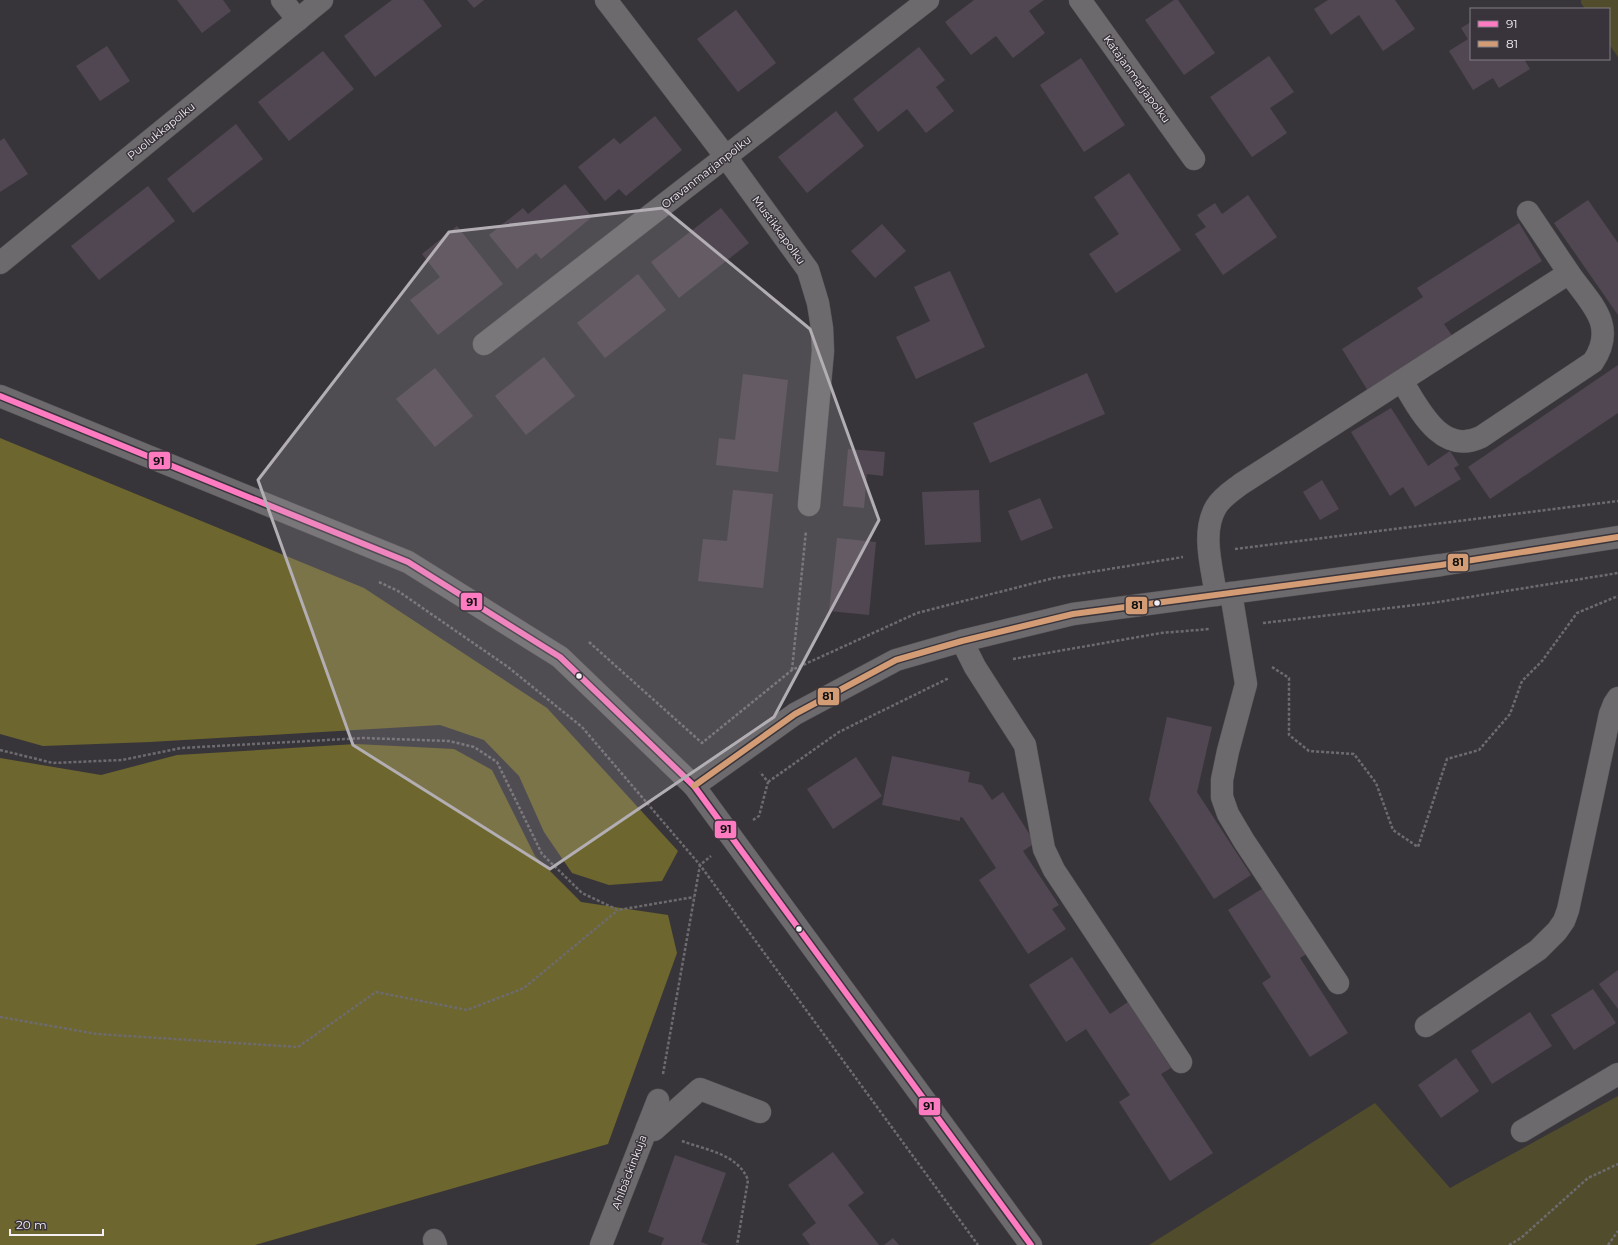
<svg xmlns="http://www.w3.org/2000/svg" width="1618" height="1245" font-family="Montserrat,sans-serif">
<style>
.green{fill:#514d2c}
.forest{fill:#6d662e}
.building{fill:#504752}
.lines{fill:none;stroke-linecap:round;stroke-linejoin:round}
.minor-casing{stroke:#575458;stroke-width:23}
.path{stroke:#6e6b6f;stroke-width:2.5;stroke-dasharray:3 2;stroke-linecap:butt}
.minor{stroke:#6c6a6c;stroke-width:22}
.bus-1-casing{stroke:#39343b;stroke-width:9}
.bus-2-casing{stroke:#39343b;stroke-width:9}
.bus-1{stroke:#fe7ac1;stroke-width:6}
.bus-2{stroke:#d39c74;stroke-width:6}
.marked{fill:#b2aeb3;fill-opacity:0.2;stroke:#b2aeb3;stroke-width:3;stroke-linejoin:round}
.bus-dot{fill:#f3eff4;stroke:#39343b;stroke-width:1.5}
.labels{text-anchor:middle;stroke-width:3;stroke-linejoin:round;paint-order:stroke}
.street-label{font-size:11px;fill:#f3eff4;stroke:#39343b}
.line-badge{stroke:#39343b;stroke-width:1.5}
.pale-badge-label{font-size:11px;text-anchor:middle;font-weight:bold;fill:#111}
</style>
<rect width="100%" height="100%" fill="#38353a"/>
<!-- green -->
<g class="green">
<polygon points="1581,0 1618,0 1618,57 1609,44 1609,9 1585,9 1581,3"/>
<polygon points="1618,1096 1618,1245 1149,1245 1375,1103 1450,1188"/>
</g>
<!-- forest -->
<g class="forest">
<polygon points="0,438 364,588 547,708 678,851 662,881 609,885 572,873 544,832 519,776 484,740 440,725 150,742 43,746 0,734"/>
<polygon points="356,744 454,749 492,770 535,856 581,902 668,915 677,953 608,1144 255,1245 0,1245 0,758 101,775 177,755"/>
</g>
<!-- building -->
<g class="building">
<polygon points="177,0 223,0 231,11 202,33"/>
<polygon points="392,0 423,0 442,26 375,77 344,36"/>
<polygon points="467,0 484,0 474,8"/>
<polygon points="974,0 1044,0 1029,11 1045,33 1013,58 996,36 971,55 945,22"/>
<polygon points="1174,0 1178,0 1215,53 1184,75 1145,20"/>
<polygon points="1328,0 1395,0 1415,29 1383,51 1359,15 1331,35 1314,9"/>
<polygon points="736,10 776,63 738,92 697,39"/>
<polygon points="1471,22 1471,59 1524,59 1530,69 1499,88 1493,78 1473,90 1449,51 1468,39 1461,28"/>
<polygon points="107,46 130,81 100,101 76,66"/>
<polygon points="919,47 945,80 936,87 954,111 926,133 907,109 878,132 853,99"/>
<polygon points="323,51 354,89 289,141 258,102"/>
<polygon points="1269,56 1294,92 1270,108 1287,133 1252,157 1210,97"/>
<polygon points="1081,58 1125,125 1084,152 1040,85"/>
<polygon points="836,111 864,146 807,193 778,157"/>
<polygon points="655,116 682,150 626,196 619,189 605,201 578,167 614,138 620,144"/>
<polygon points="236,124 263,159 193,213 167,179"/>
<polygon points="4,138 28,174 0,192 0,141"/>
<polygon points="1129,173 1181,250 1116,293 1089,254 1119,234 1094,197"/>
<polygon points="565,184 592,217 541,259 536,253 517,269 489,235 523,208 528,214"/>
<polygon points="148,186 175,221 99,280 71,246"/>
<polygon points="1248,195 1277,237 1223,275 1195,234 1206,227 1197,215 1215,203 1222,214"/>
<polygon points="1588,200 1618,243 1618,315 1554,223"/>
<polygon points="721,208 749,243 679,298 651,262"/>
<polygon points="1519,223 1542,261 1444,324 1453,337 1368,391 1342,349 1423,297 1417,288"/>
<polygon points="882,224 906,251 875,278 851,251"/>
<polygon points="457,226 503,284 438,335 410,300 440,277 422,254"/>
<polygon points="950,271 985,347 916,379 896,337 930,321 914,287"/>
<polygon points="638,274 666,310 605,358 577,323"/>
<polygon points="544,357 575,396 526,435 495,396"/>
<polygon points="1618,365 1618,413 1490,499 1468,467"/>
<polygon points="435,368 473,416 435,447 396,399"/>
<polygon points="1087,373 1105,414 990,463 973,423"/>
<polygon points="743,374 788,380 778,472 716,465 719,438 735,440"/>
<polygon points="1391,408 1428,466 1450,451 1459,465 1454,468 1461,479 1415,507 1403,487 1390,496 1351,432"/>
<polygon points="848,449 885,452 883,476 867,474 864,508 843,506"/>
<polygon points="1322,480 1339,509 1320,520 1303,492"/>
<polygon points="733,490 773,494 763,588 698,581 703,539 727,541"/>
<polygon points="979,490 981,542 925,545 922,492"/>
<polygon points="1040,498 1053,528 1021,541 1008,511"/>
<polygon points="837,538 876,542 869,615 829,611"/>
<polygon points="1167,717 1212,727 1197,792 1251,875 1214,899 1149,800"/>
<polygon points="892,756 970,772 968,782 982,785 992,800 1003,792 1035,843 1023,851 1059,905 1052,909 1066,929 1028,954 979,880 996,868 963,818 960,817 960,821 882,805"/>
<polygon points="856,757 882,796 833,829 807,789"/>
<polygon points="1265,887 1308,953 1300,958 1348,1033 1310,1057 1262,983 1271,977 1228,910"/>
<polygon points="1072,957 1110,1014 1128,1002 1171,1068 1161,1074 1213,1153 1170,1181 1119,1102 1130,1095 1086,1029 1066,1042 1029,985"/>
<polygon points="1618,970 1618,1009 1599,984"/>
<polygon points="1593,989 1616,1023 1574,1050 1551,1015"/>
<polygon points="1530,1012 1552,1046 1492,1084 1471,1051"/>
<polygon points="1456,1058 1479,1091 1441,1118 1418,1085"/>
<polygon points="833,1152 864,1193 848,1205 879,1245 810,1245 802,1234 816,1223 788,1185"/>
<polygon points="675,1155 726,1173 701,1242 709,1245 661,1245 664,1238 648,1232"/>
<polygon points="893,1238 899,1245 884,1245"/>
</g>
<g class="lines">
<defs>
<g id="minor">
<polyline points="282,0 298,20"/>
<polyline points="606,0 726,157 808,270 818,303 822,328 823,351 809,505"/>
<polyline points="1080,0 1194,159"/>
<polyline points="1528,212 1569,273"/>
<polyline points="0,263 322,0"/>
<polyline points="484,344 928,0"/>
<polyline points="0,396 408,562 560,657 694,786 1031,1245"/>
<polyline points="1231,593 1246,684 1228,751 1222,780 1222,797 1228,814 1244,841 1338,983"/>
<path d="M1216,595C1212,568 1201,532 1216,507C1222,497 1232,491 1241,484L1569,273C1590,303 1618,325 1593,362L1481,437C1441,456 1419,409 1402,381"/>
<polyline points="962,641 975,667 1025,745 1044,849 1054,870 1181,1062"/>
<polyline points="694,786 795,714 896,660 962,641 1073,614 1441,565 1618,537"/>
<polyline points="1426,1026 1538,950 1557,931 1564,921 1568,910 1610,714 1614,704 1618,698"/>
<polyline points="647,1128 654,1130 700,1089 760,1112"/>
<polyline points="1522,1131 1618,1074"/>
<polyline points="434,1240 436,1245"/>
<polyline points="601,1245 658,1100"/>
</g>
</defs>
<!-- minor casing -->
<use href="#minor" class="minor-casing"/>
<!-- path -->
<g class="path">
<polyline points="1235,549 1618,501"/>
<polyline points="379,582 398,591 508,667 582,727 700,865 978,1245"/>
<polyline points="1263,623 1432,603 1618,573"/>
<polyline points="589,642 702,743 792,670 917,613 1054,578 1183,557"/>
<polyline points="1013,659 1161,633 1210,629"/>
<polyline points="1272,667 1289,678 1289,735 1309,751 1354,754 1376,783 1393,830 1418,847 1447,759 1479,750 1510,714 1522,681 1542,661 1577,613 1618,596"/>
<polyline points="792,670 806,531"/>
<polyline points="0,750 53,763 122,760 181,748 364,738 449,741 474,747 497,762 542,854 582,893 618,910 694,897"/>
<polyline points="768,782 839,732 949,678"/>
<polyline points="753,820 759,816 768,782 760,772"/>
<polyline points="0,1017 97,1034 298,1047 376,992 467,1010 524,988 618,910"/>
<polyline points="663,1074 700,865 711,856"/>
<path d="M682,1141C706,1150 738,1154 748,1180L737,1245"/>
<polyline points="1509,1245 1521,1238 1588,1178 1618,1164"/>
<polyline points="1608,1245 1618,1231"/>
</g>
<!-- minor -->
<use href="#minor" class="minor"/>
<defs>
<polyline id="bus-1" points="0,396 408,562 560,657 694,786 1031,1245"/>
<polyline id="bus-2" points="694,786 795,714 896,660 962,641 1073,614 1441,565 1618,537"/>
</defs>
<!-- bus-1 casing -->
<use href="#bus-1" class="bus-1-casing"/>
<!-- bus-2 casing -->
<use href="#bus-2" class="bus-2-casing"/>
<!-- bus-1 -->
<use href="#bus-1" class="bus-1"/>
<!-- bus-2 -->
<use href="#bus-2" class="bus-2"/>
</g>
<!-- marked area -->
<path class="marked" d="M663,208L810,329L879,520L774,717L550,869L353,745L258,480L449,232Z"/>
<!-- markers -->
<g class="bus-dot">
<circle cx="1157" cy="603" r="3.5"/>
<circle cx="579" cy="676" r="3.5"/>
<circle cx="799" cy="929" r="3.5"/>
</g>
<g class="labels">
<!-- street labels -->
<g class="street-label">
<text transform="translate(1137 79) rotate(54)" y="4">Katajanmarjapolku</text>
<text transform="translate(161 131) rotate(-39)" y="4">Puolukkapolku</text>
<text transform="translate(706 172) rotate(-38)" y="4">Oravanmarjanpolku</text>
<text transform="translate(779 230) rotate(54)" y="4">Mustikkapolku</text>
<text transform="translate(629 1172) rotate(-69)" y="4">Ahlbäckinkuja</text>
</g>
</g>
<g class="line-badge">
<rect x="148" y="451" width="23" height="19" rx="4" fill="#fe7ac1"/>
<rect x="1447" y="553" width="22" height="19" rx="4" fill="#d39c74"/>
<rect x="460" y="592" width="23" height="19" rx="4" fill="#fe7ac1"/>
<rect x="1125" y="596" width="23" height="19" rx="4" fill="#d39c74"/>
<rect x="817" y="687" width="23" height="19" rx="4" fill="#d39c74"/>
<rect x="714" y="820" width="23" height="19" rx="4" fill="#fe7ac1"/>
<rect x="918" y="1097" width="23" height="19" rx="4" fill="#fe7ac1"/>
</g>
<g class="pale-badge-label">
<text x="159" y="465">91</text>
<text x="1458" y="566">81</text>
<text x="472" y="606">91</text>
<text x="1137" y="609">81</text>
<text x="828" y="700">81</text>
<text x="726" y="833">91</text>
<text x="929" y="1110">91</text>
</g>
<!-- legend -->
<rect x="1470" y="8" width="140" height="52" fill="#39343b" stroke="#837f85"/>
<rect x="1478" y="21" width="20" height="6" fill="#fe7ac1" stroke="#837f85"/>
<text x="1506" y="28" font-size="12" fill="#f3eff4">91</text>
<rect x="1478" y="41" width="20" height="6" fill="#d39c74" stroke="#837f85"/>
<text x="1506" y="48" font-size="12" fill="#f3eff4">81</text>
<!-- scale -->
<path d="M10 1229v6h93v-6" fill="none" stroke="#f3eff4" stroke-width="2"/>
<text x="16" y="1229" font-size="12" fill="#f3eff4" stroke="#39343b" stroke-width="3" paint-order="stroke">20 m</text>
</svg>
